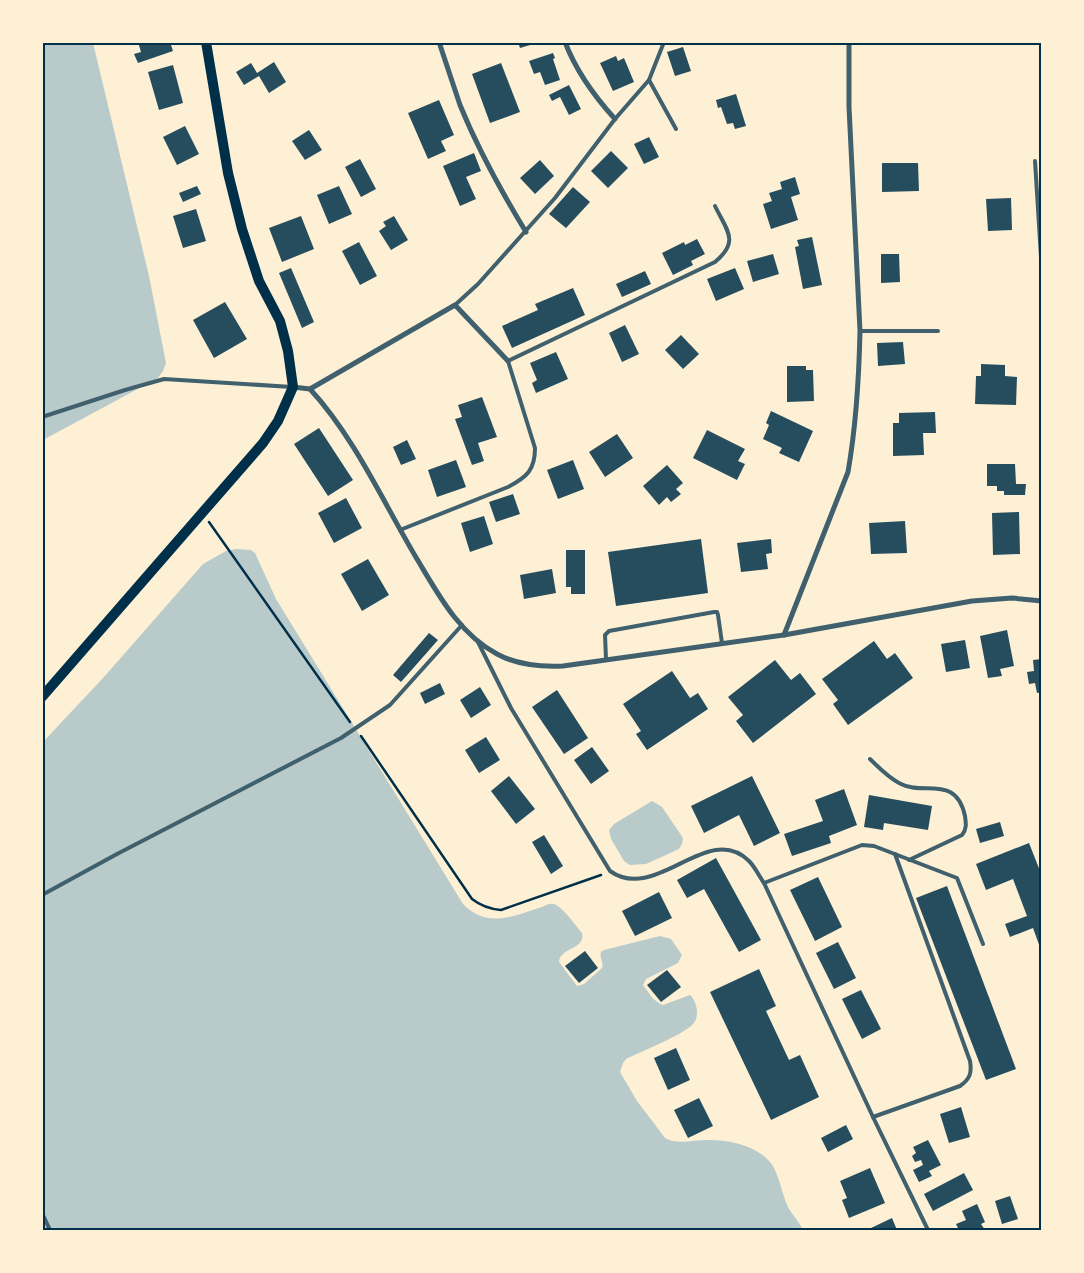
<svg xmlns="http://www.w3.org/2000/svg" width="1084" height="1273" font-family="'Fira Sans',sans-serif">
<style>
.green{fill:#b9caca}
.building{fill:#264d5e}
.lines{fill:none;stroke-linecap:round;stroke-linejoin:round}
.path{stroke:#003049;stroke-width:2.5}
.service{stroke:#3f606c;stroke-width:4}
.minor{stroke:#3f606c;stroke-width:5}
.secondary{stroke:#003049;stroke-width:10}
.neatline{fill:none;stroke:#003049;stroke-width:2}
</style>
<rect width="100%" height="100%" fill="#fdf0d5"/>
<!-- green -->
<g class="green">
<polygon points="43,43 93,43 149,276 166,363 163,371 158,378 43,440"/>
<path d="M236,549L251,550L255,553L276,599L463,904C487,929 513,916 542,907C546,905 552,902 556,905C564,909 576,926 582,933C586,950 560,947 559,962L577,986L584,984L602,968C604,962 599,958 601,952L604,950L660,936L671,939L682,955L678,963L646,979L643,985C649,993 654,1002 663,1005L690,995C697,1001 700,1017 693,1024C685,1034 640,1052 626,1059L623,1063L620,1072L637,1101L665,1138C677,1145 693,1140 706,1140C729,1139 762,1146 774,1168C780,1180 782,1193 787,1205C791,1214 799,1221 803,1230H43L42,743L104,677L203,564L226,551Z"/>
<polygon points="652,801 662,807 683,838 682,844 679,849 646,864 630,865 624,861 611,839 609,830 614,824"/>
</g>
<!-- building -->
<g class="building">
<polygon points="138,42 170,42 173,51 138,63 134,54 141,52"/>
<polygon points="518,42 536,42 537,43 520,48"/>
<polygon points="683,47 691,71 675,76 667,52"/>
<polygon points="553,53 555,58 553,59 560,80 545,85 540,72 534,74 529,61"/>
<polygon points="616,56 618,61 624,58 634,82 613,91 600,63"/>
<polygon points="274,62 286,82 269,93 259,76 244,85 236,72 251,63 257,73"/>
<polygon points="501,63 520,112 490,123 472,74"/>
<polygon points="173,65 183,103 159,110 148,72"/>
<polygon points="569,85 581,109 569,115 560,97 552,101 549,95"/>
<polygon points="736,94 746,126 735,129 733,123 727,124 721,107 718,108 716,100"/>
<polygon points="439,100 454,135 441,141 446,151 428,159 408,113"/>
<polygon points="185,126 199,154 177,165 163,137"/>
<polygon points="309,130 322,150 305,160 292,141"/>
<polygon points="649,137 659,157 644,164 634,144"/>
<polygon points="611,151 628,168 608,188 591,171"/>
<polygon points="474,153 481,171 466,177 476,199 460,206 443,166"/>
<polygon points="360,159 376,189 361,197 345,167"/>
<polygon points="540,160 554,176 535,194 520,178"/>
<polygon points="882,163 918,163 919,191 882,192"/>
<polygon points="795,177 800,194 791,197 798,220 771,229 763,204 772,201 769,193 782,189 780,182"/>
<polygon points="197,186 201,194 183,202 179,193"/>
<polygon points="339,186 352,214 329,224 317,195"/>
<polygon points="573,187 590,202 566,228 549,214"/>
<polygon points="1011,198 1012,230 988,231 986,199"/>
<polygon points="196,209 206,241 183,248 173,216"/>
<polygon points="301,216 314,249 282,262 269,228"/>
<polygon points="394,216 408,240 391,250 379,231 386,226 383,222"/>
<polygon points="812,237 822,285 803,289 795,247 799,246 797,240"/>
<polygon points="697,239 705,254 691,261 693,265 673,275 662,253 684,242 685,245"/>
<polygon points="359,242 377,276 360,285 342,251"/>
<polygon points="773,254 779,274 753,282 747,261"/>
<polygon points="881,254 899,254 900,282 881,283"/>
<polygon points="291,268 314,322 302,328 279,273"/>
<polygon points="735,268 744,289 716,301 707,279"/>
<polygon points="645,271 651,284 622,297 616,284"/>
<polygon points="573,288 585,315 512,348 502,326 538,310 535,304"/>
<polygon points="225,302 247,339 214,358 193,320"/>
<polygon points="625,325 639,354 622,362 609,333"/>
<polygon points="681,335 699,354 683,369 665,350"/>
<polygon points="903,342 905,364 878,366 877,343"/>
<polygon points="556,352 568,379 536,393 532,383 537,380 530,363"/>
<polygon points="981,364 1005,365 1005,376 1017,377 1016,405 975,404 976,376 981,376"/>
<polygon points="787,366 806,366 806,370 813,370 814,401 787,402"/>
<polygon points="482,397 497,437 478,443 484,461 472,465 455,419 462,417 458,405"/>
<polygon points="771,411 813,431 799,462 779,453 782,448 763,439 769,425 766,423"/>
<polygon points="935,412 936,433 923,433 924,455 893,456 893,423 899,423 899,413"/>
<polygon points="319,428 353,480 328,496 294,444"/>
<polygon points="707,430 745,449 738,461 745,464 737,480 693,458"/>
<polygon points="617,434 633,458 605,477 589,452"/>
<polygon points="407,440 416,459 401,465 393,447"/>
<polygon points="456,460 466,487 437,497 428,470"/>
<polygon points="573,460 584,489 558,499 547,470"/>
<polygon points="987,464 1015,464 1016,484 1026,484 1025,495 1004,495 1004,491 997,491 997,486 987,486"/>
<polygon points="667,465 683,483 676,489 681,494 671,502 667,497 659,505 643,486"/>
<polygon points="513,494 520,514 496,522 489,502"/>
<polygon points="346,498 362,528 334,543 318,513"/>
<polygon points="1019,512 1020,554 993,555 992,513"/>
<polygon points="484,516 493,544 470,552 461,523"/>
<polygon points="905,521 907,553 871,554 869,523"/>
<polygon points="701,539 708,593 616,606 608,552"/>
<polygon points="771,539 772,553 766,554 768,569 741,572 737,543"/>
<polygon points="566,550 585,550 585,594 571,594 571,587 566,587"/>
<polygon points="368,559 389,595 362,611 341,574"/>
<polygon points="552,569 556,593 524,599 520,575"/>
<polygon points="1007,630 1014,666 1000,669 1002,676 988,678 980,636"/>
<polygon points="429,633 438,640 401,682 393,675"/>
<polygon points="965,640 970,668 946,672 941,644"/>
<polygon points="874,641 887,659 895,653 913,678 848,725 833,704 838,700 822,679"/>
<polygon points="1042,659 1042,692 1037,693 1035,683 1029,684 1027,672 1034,671 1033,660"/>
<polygon points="775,660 791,680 800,673 816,694 753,743 736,721 743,715 728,697"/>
<polygon points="672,671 690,698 698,693 708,709 647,750 636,734 641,731 623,704"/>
<polygon points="440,683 445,694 425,704 420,693"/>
<polygon points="480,687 491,705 471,718 460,700"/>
<polygon points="557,690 588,738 564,754 532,707"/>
<polygon points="486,737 500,760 479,773 465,750"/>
<polygon points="592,747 609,771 591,784 574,760"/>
<polygon points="509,776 535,809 516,824 491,791"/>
<polygon points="752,776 780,833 754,846 739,815 704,833 691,806"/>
<polygon points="844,789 857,825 829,836 831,843 792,856 784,834 823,821 815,800"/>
<polygon points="869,795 932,806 928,830 884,823 883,830 864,827"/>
<polygon points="1000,822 1004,836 980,843 976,829"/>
<polygon points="544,835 563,866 551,874 532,842"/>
<polygon points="1029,843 1042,876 1041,950 1033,928 1010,937 1005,924 1027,916 1013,879 986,890 976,864"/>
<polygon points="716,858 761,940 739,952 704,889 687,898 677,880"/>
<polygon points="818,877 842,927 815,941 790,890"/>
<polygon points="947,886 1016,1069 986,1080 916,898"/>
<polygon points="659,892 672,918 635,936 622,911"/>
<polygon points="838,942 856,978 834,989 816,953"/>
<polygon points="585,951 598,968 579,983 565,966"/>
<polygon points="759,969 776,1006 766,1011 789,1060 800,1055 819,1097 771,1120 710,992"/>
<polygon points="667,970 681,987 661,1002 647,985"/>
<polygon points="861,990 881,1029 862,1039 842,999"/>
<polygon points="676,1048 690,1080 668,1090 654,1058"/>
<polygon points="699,1098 713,1126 688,1138 674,1110"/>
<polygon points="961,1107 970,1137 949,1143 940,1114"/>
<polygon points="846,1125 853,1139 828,1152 821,1138"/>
<polygon points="928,1140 941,1165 929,1171 932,1176 919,1182 913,1170 923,1165 921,1160 915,1162 912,1156 916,1153 913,1147"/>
<polygon points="870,1168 885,1203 849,1218 842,1200 847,1198 840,1181"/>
<polygon points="964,1173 973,1190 933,1211 924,1194"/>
<polygon points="1010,1196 1018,1219 1002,1224 995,1201"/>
<polygon points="977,1204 985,1222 981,1224 985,1230 959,1230 956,1224 966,1220 962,1211"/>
<polygon points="892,1218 897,1230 872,1230 871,1228"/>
</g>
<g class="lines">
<!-- path -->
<g class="path">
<polyline points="209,522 350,722"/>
<path d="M361,736L472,899C481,906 489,909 501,910L601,875"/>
</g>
<!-- service -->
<g class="service">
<polyline points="649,80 676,129"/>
<polyline points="1035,161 1042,273"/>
<polyline points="455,305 478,284 555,198 615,119 649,80 664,42"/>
<polyline points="860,331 938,331"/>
<polyline points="42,417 125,390 164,379 292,387"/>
<path d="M400,530L508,487C527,477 535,470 535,448L508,361L715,262C740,241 727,231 715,206"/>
<path d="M478,642L511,708L610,871C656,904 708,820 749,861C755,867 759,876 764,883L873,1117L928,1230"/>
<polyline points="606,659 605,635 609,631 714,612 717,612 718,615 722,643"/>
<path d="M870,759C879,768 890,779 901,784C924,796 956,774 965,816C966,823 967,829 962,835L909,860"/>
<polyline points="764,883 862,845 874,846 957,878 983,944"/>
<polyline points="42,895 117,854 341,738 390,705 462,625"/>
<path d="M873,1117L960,1086C970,1079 972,1073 970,1061L895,854"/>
<polyline points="42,1213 50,1230"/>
</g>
<!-- minor -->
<g class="minor">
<path d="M439,42C446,63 453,84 460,105C478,149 501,191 526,232"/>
<path d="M565,42C576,71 595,97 615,119"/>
<path d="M293,387L310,389C355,438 383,502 417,559C438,594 459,634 497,654C517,665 540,667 563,666L784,635L972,601L1012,598L1042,601"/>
<polyline points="310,389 455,305 508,361"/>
<path d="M784,635L848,472C856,426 859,377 860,331L849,107V42"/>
</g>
<!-- secondary -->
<polyline class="secondary" points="42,697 263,443 278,421 293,387 288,351 280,321 259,281 242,229 228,173 206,42"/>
</g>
<!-- border -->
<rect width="1084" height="1273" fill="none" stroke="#fdf0d5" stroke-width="88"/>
<rect x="44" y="44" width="996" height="1185" class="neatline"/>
</svg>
